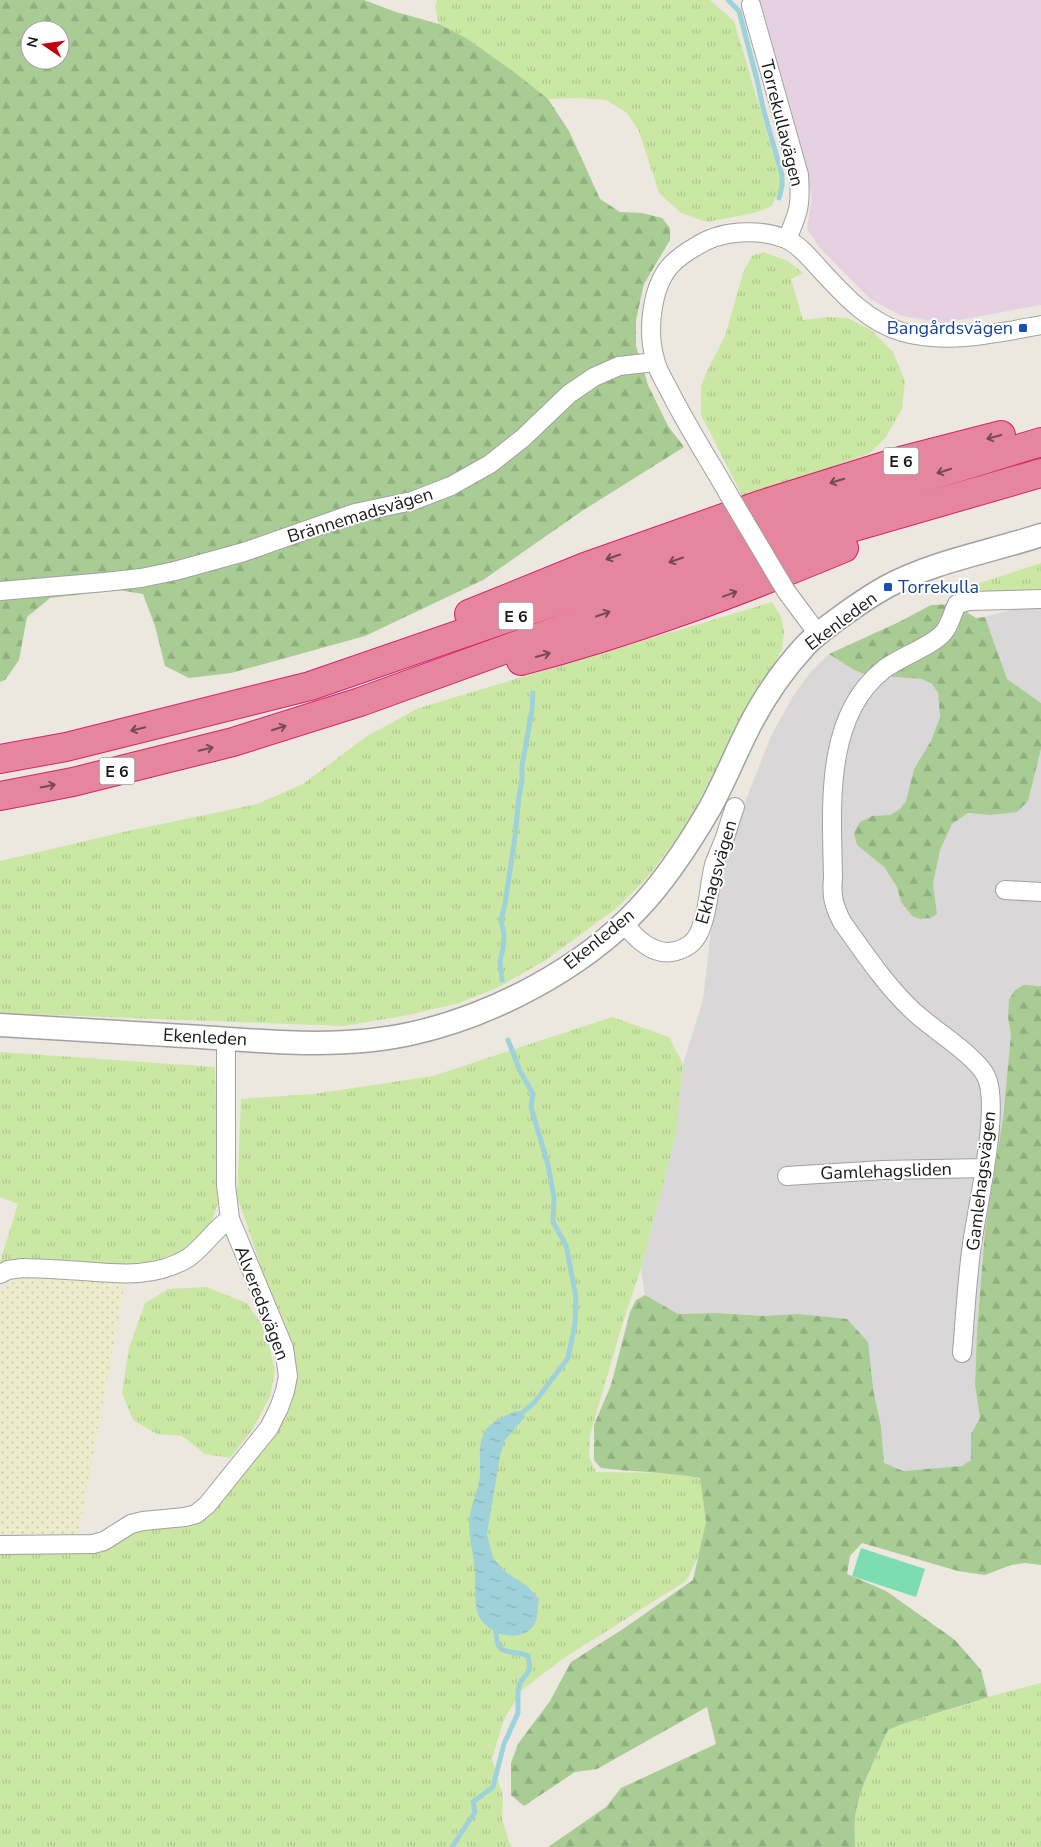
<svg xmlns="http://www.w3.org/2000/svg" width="1041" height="1847" font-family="'Nunito Sans',sans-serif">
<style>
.residential{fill:#d9d7d7}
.industrial{fill:#e6d1e3}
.farmland{fill:url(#farmland-dots)}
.grass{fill:url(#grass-tufts)}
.forest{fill:url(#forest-firs);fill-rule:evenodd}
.pitch{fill:#7cddb1}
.water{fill:url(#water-ripples)}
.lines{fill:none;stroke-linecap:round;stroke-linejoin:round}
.stream{stroke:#9fd1db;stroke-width:5}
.minor-casing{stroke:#a1a1a1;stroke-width:20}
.tertiary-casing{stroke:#a1a1a1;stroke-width:25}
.motorway-casing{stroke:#d5226b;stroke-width:30}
.minor{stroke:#fff;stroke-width:18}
.tertiary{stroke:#fff;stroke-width:22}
.motorway{stroke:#e6859e;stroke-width:28}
.minor-bridge-casing{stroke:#a1a1a1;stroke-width:20;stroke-linecap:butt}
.minor-bridge{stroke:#fff;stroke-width:18}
.oneway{stroke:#764a55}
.transit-dot{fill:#1a4fb4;stroke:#fff;stroke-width:2}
.labels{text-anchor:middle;stroke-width:4;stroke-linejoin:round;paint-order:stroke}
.shield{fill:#fff;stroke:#5f5f5f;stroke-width:1}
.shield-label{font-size:16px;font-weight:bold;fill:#1a1a1a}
.street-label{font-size:18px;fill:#1a1a1a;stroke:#fff}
.transit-label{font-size:18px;fill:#164399;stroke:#fff;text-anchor:end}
</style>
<defs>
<pattern id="farmland-dots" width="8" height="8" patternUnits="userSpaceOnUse" patternTransform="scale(1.25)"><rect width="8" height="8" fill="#ececca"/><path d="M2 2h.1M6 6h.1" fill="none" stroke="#cacaad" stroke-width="1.8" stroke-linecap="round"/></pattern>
<pattern id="grass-tufts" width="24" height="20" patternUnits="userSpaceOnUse" patternTransform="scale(1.25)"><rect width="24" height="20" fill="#cae8a4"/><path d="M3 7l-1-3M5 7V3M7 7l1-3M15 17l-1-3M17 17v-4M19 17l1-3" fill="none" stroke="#adc68d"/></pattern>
<pattern id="forest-firs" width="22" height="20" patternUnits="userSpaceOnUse" patternTransform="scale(1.25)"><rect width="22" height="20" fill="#a8cc94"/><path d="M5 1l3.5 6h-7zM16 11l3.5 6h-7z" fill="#90af7f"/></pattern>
<pattern id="water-ripples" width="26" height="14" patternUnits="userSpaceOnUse" patternTransform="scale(1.25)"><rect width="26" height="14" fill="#9fd1db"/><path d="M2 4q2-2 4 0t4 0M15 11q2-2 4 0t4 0" fill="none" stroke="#88b3bb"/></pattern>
</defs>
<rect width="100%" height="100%" fill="#ece7df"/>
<!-- residential -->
<g class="residential">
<polygon points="1014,609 1041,609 1041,703 1007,679 985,617"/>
<polygon points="829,654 854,670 866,675 922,679 932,684 938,693 940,717 931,741 914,769 906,801 900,809 890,815 872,816 857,845 884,867 897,887 901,902 912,916 920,919 931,918 937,914 933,884 940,850 952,824 968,813 990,815 1028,801 1041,749 1041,986 1036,985 1008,1018 1011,1034 1003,1118 985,1230 977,1331 975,1385 980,1418 971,1434 972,1460 962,1466 902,1471 884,1463 881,1426 873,1389 764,1316 717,1313 678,1314 645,1295 641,1268 676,1135 683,1064 703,1000 717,880 725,853 771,736 792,698 810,673"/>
</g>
<!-- industrial -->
<polygon class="industrial" points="758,0 1041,0 1041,305 943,323 902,316 870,299 819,247 807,229 812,198 803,157"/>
<!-- farmland -->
<polygon class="farmland" points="20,1277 50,1277 125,1283 78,1536 0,1537 0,1292 3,1289"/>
<!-- grass -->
<g class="grass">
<polygon points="437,0 710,0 734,21 782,183 772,206 754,213 707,222 681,213 659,193 639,131 627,113 606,100 576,98 548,99 466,38 439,24 435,7"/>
<polygon points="763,252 788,261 803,273 791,279 803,320 827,317 847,318 870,329 893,352 905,381 902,409 886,437 870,453 744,499 701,415 701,386 709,367 725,336 743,273 752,256"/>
<polygon points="1041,563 1041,594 970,594 968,588 971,586"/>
<polygon points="772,602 781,617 784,631 782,649 768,676 745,711 688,823 647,878 618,907 546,960 499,987 459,1003 409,1015 343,1026 0,1013 0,861 128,831 257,804 303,784 367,736 419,708"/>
<polygon points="612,1017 669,1037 683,1064 676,1135 641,1268 623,1322 590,1435 589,1457 596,1472 667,1473 700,1478 706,1522 700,1553 686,1581 564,1658 522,1690 504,1719 492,1759 503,1797 502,1819 509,1841 512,1847 0,1847 0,1554 60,1554 104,1546 126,1531 184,1523 263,1445 290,1353 284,1322 264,1276 237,1196 241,1099 313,1094 433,1076"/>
<path d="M0,1052L215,1067L219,1195C212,1239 185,1259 141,1266C124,1268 98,1264 80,1263C54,1262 27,1262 0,1262L18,1204L0,1197Z"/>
<polygon points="206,1287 247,1303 265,1330 275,1370 270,1397 252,1430 230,1458 205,1454 182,1436 157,1434 133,1420 122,1393 129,1348 145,1303 168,1289"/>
<path d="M1041,1683V1847H855C855,1838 854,1828 855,1819C858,1788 876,1758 888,1730L912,1720L960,1707L988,1697Z"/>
</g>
<!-- forest -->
<g class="forest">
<path d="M0,0H364L396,12L439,24L466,38L514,72L548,99L569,131L600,199L620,212L642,213L662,218L670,228V240L644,284L636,320V346L648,385L668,426L684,447L582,511L483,580L365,636L231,673L189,678L165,666L155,626L143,594L119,590L50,598L27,617L19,660L5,680L0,682ZM30,30H60V60H30Z"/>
<polygon points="954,604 976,618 985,617 1007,679 1041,703 1041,749 1028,801 1017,812 990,815 968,813 952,824 940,850 933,884 937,914 931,918 920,919 912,916 901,902 897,887 884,867 857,845 854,833 860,822 872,816 890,815 900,809 906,801 914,769 931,741 940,717 938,693 932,684 922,679 867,675 854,670 829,654 899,622 931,605"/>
<path d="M1024,985L1041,986V1565L1025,1563L1011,1565L985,1575L958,1571L862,1543L850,1556L847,1574L886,1591L955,1640L981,1670L988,1697C955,1709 920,1716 888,1730C876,1758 858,1788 855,1819C854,1828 855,1838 855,1847H548L606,1807L621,1788L716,1744L707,1707L597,1769L575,1772L524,1806L511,1795V1763L518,1744L550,1701L571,1662L623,1629L693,1580L706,1522L700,1478C667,1472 634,1472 601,1468L594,1460V1425L611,1385L630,1312L636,1300L645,1295L678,1314L717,1313L764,1316L798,1314L847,1319L868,1342L873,1389L881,1426L884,1463L903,1471L962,1466L971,1460V1434L980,1418L975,1385L977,1331L985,1230L1003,1118L1011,1034L1008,1018L1009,1000L1015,990Z"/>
</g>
<!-- pitch -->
<polygon class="pitch" points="861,1548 925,1569 916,1597 852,1576"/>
<!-- water -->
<path class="water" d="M518,1411L523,1412L525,1417L505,1440L500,1456L487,1534L493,1558L506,1572L527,1586L539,1599C537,1607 539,1617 534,1625C521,1646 482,1633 477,1611C474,1599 476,1585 475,1572C474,1556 469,1539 469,1523C469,1507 479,1491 480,1475C481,1461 477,1447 484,1433C489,1422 507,1414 518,1411Z"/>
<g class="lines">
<!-- stream -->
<g class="stream">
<polyline points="728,0 739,11 757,80 763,108 782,175 782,186 779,198"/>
<polyline points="502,980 500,961 503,949 504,934 501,920 505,904 515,837 519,796 522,782 522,766 532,710 533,693"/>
<polyline points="508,1040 520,1071 533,1094 531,1107 548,1165 554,1197 553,1222 566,1245 576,1297 575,1324 568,1358 534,1403 523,1412"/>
<path d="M452,1847L475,1812L473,1802L493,1787L504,1744L518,1713V1690L521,1681L527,1674L530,1667L528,1656C510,1648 496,1659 496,1631"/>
</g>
<defs>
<g id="minor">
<path d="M751,5L799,175C801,205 799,212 787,239"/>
<path d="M729,495C709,460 687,426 669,390C664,380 657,370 655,359C647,332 651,287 671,265C678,258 686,252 695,247C720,230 758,228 786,239C798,244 808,256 817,266C842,293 866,321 902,332C946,345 998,333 1041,325"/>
<polyline points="0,591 105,582 141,578 175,571 244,552 355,513 412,501 451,486 490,464 523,438 569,394 594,377 619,366 655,362"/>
<polyline points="786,591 818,634"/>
<polyline points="1005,890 1041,892"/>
<path d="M623,922C638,942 659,961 684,948C693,944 699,935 702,925C709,907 709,884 714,865C717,856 721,848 724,840C728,829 731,817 735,807"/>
<polyline points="787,1176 883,1170 985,1168"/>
<path d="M0,1274L8,1270L22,1268C42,1268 63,1270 83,1271C119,1274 155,1278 188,1258C204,1247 214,1229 230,1219"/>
<path d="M962,1353C965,1317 967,1280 972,1244C977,1208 1001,1106 986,1076C975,1054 928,1027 910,1008C884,983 863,951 842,922C834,906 831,896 833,878C832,810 823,718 883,670C899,657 933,646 944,632C950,625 953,612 957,604L969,601L1041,599"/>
<polyline points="0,1545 93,1544 104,1541 131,1524 143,1521 185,1517 196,1514 207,1505 269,1428 279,1408 285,1391 288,1376 284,1348 230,1219 226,1185 226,1039"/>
</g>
<path id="tertiary" d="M0,1025C67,1029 134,1033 201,1037C271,1042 345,1049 414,1033C493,1015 581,969 637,910C666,880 689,844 710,808C724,782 735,755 748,729C763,699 783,670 805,646C815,635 827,627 839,618C854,607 870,596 886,587C934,561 990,552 1041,535"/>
<g id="motorway">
<polyline points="469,614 585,567 763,504 900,461 1001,435"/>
<path d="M521,661C632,632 738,592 844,548"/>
<polyline points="0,759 66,747 310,686 833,506 1041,442"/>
<polyline points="0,796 73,782 233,742 360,702 600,615 840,531 1041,473"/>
</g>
</defs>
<!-- minor casing -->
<use href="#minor" class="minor-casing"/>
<!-- tertiary casing -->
<use href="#tertiary" class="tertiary-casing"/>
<!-- motorway casing -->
<use href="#motorway" class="motorway-casing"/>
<!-- minor -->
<use href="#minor" class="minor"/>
<!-- tertiary -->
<use href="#tertiary" class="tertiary"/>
<!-- motorway -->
<use href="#motorway" class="motorway"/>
<defs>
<polyline id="minor-bridge" points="729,495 786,591"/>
</defs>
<!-- minor-bridge casing -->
<use href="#minor-bridge" class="minor-bridge-casing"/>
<!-- minor-bridge -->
<use href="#minor-bridge" class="minor-bridge"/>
</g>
<!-- one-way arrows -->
<defs><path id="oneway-shaft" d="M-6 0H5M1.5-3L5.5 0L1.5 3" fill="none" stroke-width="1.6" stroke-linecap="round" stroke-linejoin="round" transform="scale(1.25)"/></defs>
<g class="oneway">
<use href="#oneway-shaft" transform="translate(994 437) rotate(165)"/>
<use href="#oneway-shaft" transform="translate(944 471) rotate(162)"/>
<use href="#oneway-shaft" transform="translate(837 481) rotate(163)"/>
<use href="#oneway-shaft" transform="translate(613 557) rotate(161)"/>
<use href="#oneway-shaft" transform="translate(676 560) rotate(161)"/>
<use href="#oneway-shaft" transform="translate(730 594) rotate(-20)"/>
<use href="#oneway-shaft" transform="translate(603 614) rotate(-19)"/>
<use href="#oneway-shaft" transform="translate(543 655) rotate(-15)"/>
<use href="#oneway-shaft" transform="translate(279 728) rotate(-18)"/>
<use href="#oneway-shaft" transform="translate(138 729) rotate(167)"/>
<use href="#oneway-shaft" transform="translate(206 749) rotate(-14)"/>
<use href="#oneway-shaft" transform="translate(48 786) rotate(-11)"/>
</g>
<!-- markers -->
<g class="transit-dot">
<rect x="1018" y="323" width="10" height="10" rx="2.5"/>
<rect x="883" y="582" width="10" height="10" rx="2.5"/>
</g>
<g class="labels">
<!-- shield labels -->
<g class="shield">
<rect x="883.5" y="447.5" width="35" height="27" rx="4"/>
<rect x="498.5" y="602.5" width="35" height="27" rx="4"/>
<rect x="99.5" y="757.5" width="35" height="27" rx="4"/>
</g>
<g class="shield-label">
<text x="901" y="467">E 6</text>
<text x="516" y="622">E 6</text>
<text x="117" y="777">E 6</text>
</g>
<!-- street labels -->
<g class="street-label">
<text transform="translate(782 123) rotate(76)" y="6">Torrekullavägen</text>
<text transform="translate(360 515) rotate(-17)" y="6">Brännemadsvägen</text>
<text transform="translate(841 621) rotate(-37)" y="6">Ekenleden</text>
<text transform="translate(716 872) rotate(-74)" y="6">Ekhagsvägen</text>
<text transform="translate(599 939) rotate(-39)" y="6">Ekenleden</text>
<text transform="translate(205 1037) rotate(3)" y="6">Ekenleden</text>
<text transform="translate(886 1171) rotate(-2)" y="6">Gamlehagsliden</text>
<text transform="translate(981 1181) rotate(-83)" y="6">Gamlehagsvägen</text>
<text transform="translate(262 1303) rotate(69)" y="6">Alveredsvägen</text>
</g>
<!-- transit labels -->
<g class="transit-label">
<text x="1013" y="334">Bangårdsvägen</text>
<text x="898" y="593" text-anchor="start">Torrekulla</text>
</g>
</g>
<!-- north arrow -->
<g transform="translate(45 45) rotate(283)"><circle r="24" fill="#ffffff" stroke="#a3a3a3"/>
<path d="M0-4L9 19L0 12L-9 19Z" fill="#c5000d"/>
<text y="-8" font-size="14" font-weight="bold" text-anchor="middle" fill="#1a1a1a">N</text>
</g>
</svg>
